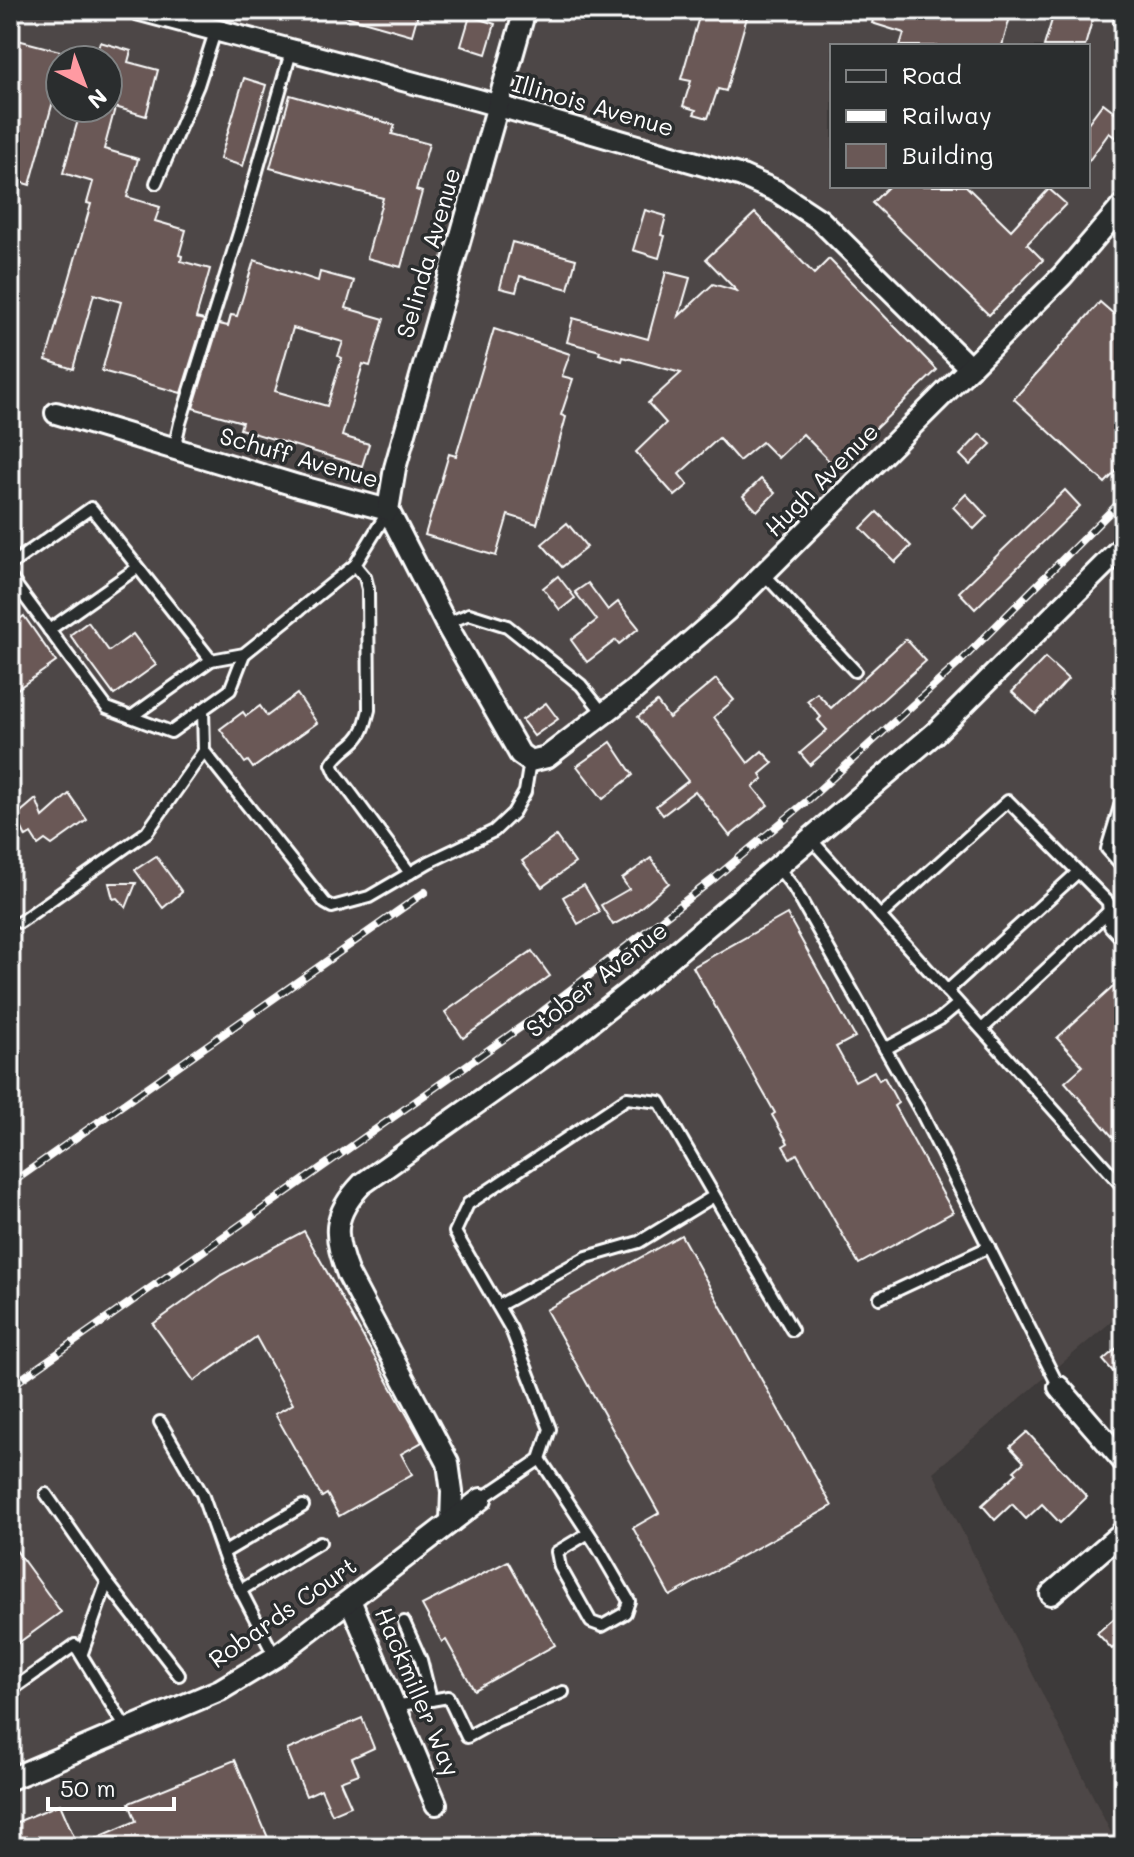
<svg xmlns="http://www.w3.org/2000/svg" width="1134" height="1857" font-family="Mali,sans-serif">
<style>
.built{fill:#4e4746;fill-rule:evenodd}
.building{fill:#6a5856;stroke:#fff;stroke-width:2;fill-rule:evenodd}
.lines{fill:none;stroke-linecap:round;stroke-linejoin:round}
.service-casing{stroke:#fff;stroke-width:16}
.minor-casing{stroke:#fff;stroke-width:26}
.service{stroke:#2a2d2e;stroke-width:10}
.minor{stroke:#2a2d2e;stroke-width:20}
.rail-casing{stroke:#fff;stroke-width:8}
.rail{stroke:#2a2d2e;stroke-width:5;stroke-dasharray:15;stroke-linecap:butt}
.labels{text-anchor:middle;stroke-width:7;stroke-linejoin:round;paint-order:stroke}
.street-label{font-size:24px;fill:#fff;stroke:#2a2d2e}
</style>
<rect width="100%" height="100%" fill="#3d3a3a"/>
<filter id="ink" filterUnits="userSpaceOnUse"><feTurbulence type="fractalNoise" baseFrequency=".0125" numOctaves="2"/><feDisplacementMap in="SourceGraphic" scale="16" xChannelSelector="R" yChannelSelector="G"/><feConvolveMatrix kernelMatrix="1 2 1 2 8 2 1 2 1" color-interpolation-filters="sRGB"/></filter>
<g filter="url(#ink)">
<!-- built -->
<path class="built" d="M10,10H1124V1311L933,1472L1118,1847H10ZM832,46H1088V186H832ZM60,60H108V108H60Z"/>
<!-- building -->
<g class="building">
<polygon points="338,10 419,10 412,35 338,14"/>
<polygon points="701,10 749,10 726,91 718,89 708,118 694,114 696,110 683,106 691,81 681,79"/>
<polygon points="876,10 909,10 947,20 949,10 1012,10 1002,46 900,46 904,33 872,23"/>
<polygon points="1055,10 1095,10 1085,46 1044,46"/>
<polygon points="470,16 495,24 486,54 461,46"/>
<polygon points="10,38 60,51 60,76 30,185 10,179"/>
<polygon points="100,42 131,51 128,62 158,70 146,116 108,105 108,60 94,60"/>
<polygon points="244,78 266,85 243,166 220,159"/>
<polygon points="290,95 395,125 392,134 429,144 416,190 422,192 401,267 367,258 383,198 270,168"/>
<polygon points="1124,96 1124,144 1109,133 1088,162 1088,123 1103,103 1115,112"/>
<polygon points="91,108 115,108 104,149 138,159 127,197 160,207 155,221 186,230 179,255 182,256 181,261 210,269 196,318 204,320 181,393 102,371 121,302 94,294 73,369 46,360 91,204 87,203 93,182 63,173 80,113 90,115"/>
<polygon points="889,186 966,186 1011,230 1049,189 1066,204 1027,244 1043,260 989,315 872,203"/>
<polygon points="645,210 666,216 661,235 665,236 659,258 633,250"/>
<polygon points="755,213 814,274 829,259 937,370 835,467 803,434 778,458 762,442 739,461 719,438 679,474 688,485 675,496 636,452 666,423 648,403 681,373 623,357 622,361 599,354 600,351 567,342 573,318 648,339 666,272 690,278 679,316 713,284 737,291 706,259"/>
<polygon points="512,242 576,259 568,289 520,276 516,292 500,288"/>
<path d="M254,260L318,281L320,272L354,281L346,308L384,319L370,366L363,364L342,436L369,444L362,466L240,429L242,422L193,408L219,324L228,326L231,315L237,316ZM293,328L343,342L338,356L342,358L327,406L275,391Z"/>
<polygon points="1100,302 1124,323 1124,463 1105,483 1014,399"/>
<polygon points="494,329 570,354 562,376 573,379 561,415 566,417 537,524 508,515 496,556 425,535 449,454 456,456"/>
<polygon points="980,434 991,444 970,465 960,455"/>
<polygon points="761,479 775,493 757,511 743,496"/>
<polygon points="1065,490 1080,506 975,609 959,592"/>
<polygon points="966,494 987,516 974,529 953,507"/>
<polygon points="877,512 911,546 895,562 861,528"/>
<polygon points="567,523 587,547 562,567 542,544"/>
<polygon points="558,576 575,598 560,610 543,588"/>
<polygon points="588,583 608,610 618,602 639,628 619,644 616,640 587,662 571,640 597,620 575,592"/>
<polygon points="24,616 56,662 10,694 10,626"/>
<polygon points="88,622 109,651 133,634 156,665 114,695 70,635"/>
<polygon points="906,639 926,661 810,765 800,753 827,730 818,720 821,717 807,701 817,693 831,708"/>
<polygon points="1045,658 1068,679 1036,714 1012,692"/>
<polygon points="716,679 734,700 714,717 748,763 762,751 773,763 760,774 763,779 753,787 768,805 730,836 695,791 663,815 656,806 688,781 638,717 657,702 669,718"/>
<polygon points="297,694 317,723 253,768 248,761 245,763 220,729 243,712 246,716 260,706 267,716"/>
<polygon points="546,703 558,719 534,736 522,720"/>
<polygon points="611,742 633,775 603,799 577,766"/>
<polygon points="69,794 87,820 52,845 45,840 38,845 31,834 26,837 16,816 36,799 43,817"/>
<polygon points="556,836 575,863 542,887 522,861"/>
<polygon points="156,856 182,892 163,908 135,870"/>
<polygon points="651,858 669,883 633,914 613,925 601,905 629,889 622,879"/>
<polygon points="109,883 136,883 126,908 117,898 113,899"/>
<polygon points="584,885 600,912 578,924 563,897"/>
<polygon points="787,914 855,1037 836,1047 855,1081 874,1071 879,1080 884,1077 898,1103 894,1106 953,1212 859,1264 797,1154 790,1158 783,1146 788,1143 772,1115 775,1113 693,967"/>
<polygon points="532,951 550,976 463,1038 445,1012"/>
<polygon points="1124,977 1124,1150 1065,1082 1083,1066 1057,1038"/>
<polygon points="304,1231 422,1442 401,1454 412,1474 339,1516 327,1494 322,1497 275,1414 293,1404 256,1337 194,1381 153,1324 221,1275"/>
<polygon points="681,1235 832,1506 670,1596 633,1528 659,1513 546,1310"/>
<polygon points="1124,1342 1124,1384 1103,1360"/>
<polygon points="1027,1432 1087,1497 1060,1523 1042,1504 1026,1519 1012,1504 995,1520 982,1505 1017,1473 1014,1471 1024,1462 1010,1447"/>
<polygon points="10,1542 61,1612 10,1649"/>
<polygon points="508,1561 555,1645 474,1690 446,1640 442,1642 422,1605"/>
<polygon points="1124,1610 1124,1638 1112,1649 1097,1633"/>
<polygon points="362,1718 374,1748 352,1758 359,1774 340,1781 351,1806 332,1814 321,1789 306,1796 287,1750"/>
<polygon points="235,1760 272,1847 10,1847 10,1825 60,1804 78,1846 136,1821 129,1803"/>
</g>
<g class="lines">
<defs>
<g id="service">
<polyline points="1120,22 1123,10"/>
<polyline points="156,183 198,85 215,32"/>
<polyline points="174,449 180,423 243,220 291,52"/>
<polyline points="10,565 91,508 211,660"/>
<path d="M355,565L365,577L368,589L369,710C366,721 364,732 356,740C347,749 338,753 332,764L336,773L410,873"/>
<polyline points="764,574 855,671"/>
<polyline points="10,577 107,708 171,732 230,690 244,654"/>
<polyline points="446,624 469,614 507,626 581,685 604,714"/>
<polyline points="49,630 137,568"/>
<polyline points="131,717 211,660 244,654 355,565 388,511"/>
<polyline points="204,751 325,903 332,907 369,897 429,862 494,831 513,813 525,792 530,761"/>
<polyline points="1124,793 1107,849 1124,868"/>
<polyline points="810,838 1124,1188"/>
<polyline points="777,866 794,888 921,1112 1059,1387"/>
<polyline points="880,916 1008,801 1108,902 1110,926 1124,941"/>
<polyline points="20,922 147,832 204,751 203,709"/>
<polyline points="947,991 1078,872"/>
<polyline points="982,1029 1108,912"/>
<polyline points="885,1049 940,1019 958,1004"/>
<polyline points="880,1298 989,1247"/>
<polyline points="498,1306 587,1257 639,1242 714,1196"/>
<polyline points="160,1422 202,1494 226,1562 275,1657"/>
<polyline points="540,1459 597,1546 629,1601 625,1613 602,1626 591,1622 560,1567 557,1552 587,1534"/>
<polyline points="46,1494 107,1582 82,1653"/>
<polyline points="481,1499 540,1459 550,1429 511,1329 455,1232 468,1204 627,1098 660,1102 792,1330"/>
<polyline points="223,1553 303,1506"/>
<polyline points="107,1582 179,1675"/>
<polyline points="241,1590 320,1542"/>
<polyline points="10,1691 75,1645 127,1730"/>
<polyline points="431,1700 448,1697 467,1737 496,1721 563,1692"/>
<polyline points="394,1706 431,1700 421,1660 404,1622"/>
</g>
<g id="minor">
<polyline points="140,10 478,100 742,176 776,191 820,220 970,368"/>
<polyline points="56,413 298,486 388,510 446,624 520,754 530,761 547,757 632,692 726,611 1062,276 1124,204"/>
<polyline points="388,510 395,468 525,10"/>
<polyline points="1059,1387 1124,1462"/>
<path d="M451,1522L452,1492L448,1463L348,1274C333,1236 332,1215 362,1184L575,1034L645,979L935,733L1124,545"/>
<polyline points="1051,1594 1124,1531"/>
<polyline points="350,1600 436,1804"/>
<polyline points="10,1779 220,1690 275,1657 481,1499"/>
</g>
</defs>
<!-- service casing -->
<use href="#service" class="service-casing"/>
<!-- minor casing -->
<use href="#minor" class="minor-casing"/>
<!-- service -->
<use href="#service" class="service"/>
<!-- minor -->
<use href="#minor" class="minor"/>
<defs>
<g id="rail">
<polyline points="10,1184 425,892"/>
<polyline points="10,1387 538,1015 716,877 807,801 960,662 1124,498"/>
</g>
</defs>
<!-- rail casing -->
<use href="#rail" class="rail-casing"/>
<!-- rail -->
<use href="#rail" class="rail"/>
</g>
</g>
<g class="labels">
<!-- street labels -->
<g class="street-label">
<text transform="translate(593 106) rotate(16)" y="8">Illinois Avenue</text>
<text transform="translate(429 253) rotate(-74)" y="8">Selinda Avenue</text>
<text transform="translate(299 458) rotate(16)" y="8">Schuff Avenue</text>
<text transform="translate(822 480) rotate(-45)" y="8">Hugh Avenue</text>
<text transform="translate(597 980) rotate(-38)" y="8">Stober Avenue</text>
<text transform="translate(283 1613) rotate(-35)" y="8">Robards Court</text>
<text transform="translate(417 1692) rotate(67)" y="8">Hackmiller Way</text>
</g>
</g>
<!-- margin -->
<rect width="1134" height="1857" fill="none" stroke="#2a2d2e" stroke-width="40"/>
<rect x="20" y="20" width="1094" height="1817" fill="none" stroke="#fff" stroke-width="3" filter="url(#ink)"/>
<!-- legend -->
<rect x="830" y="44" width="260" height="144" fill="#2a2d2e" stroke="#7f8182" stroke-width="2"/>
<rect x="846" y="70" width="40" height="12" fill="#2a2d2e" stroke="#7f8182" stroke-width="2"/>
<text x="902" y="84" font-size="24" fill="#ffffff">Road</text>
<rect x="846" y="110" width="40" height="12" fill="#ffffff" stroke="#7f8182" stroke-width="2"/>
<text x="902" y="124" font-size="24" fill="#ffffff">Railway</text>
<rect x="846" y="144" width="40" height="24" fill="#6a5856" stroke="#7f8182" stroke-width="2"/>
<text x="902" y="164" font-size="24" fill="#ffffff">Building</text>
<!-- north arrow -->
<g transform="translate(84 84) rotate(138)"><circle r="38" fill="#2a2d2e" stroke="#7f8182" stroke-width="2"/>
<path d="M0-6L14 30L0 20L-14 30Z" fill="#ff9aa2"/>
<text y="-12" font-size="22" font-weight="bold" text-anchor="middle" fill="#ffffff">N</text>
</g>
<!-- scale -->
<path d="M48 1797v12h126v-12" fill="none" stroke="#ffffff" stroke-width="4"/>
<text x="60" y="1797" font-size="24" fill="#ffffff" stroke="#2a2d2e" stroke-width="6" paint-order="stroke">50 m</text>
</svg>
